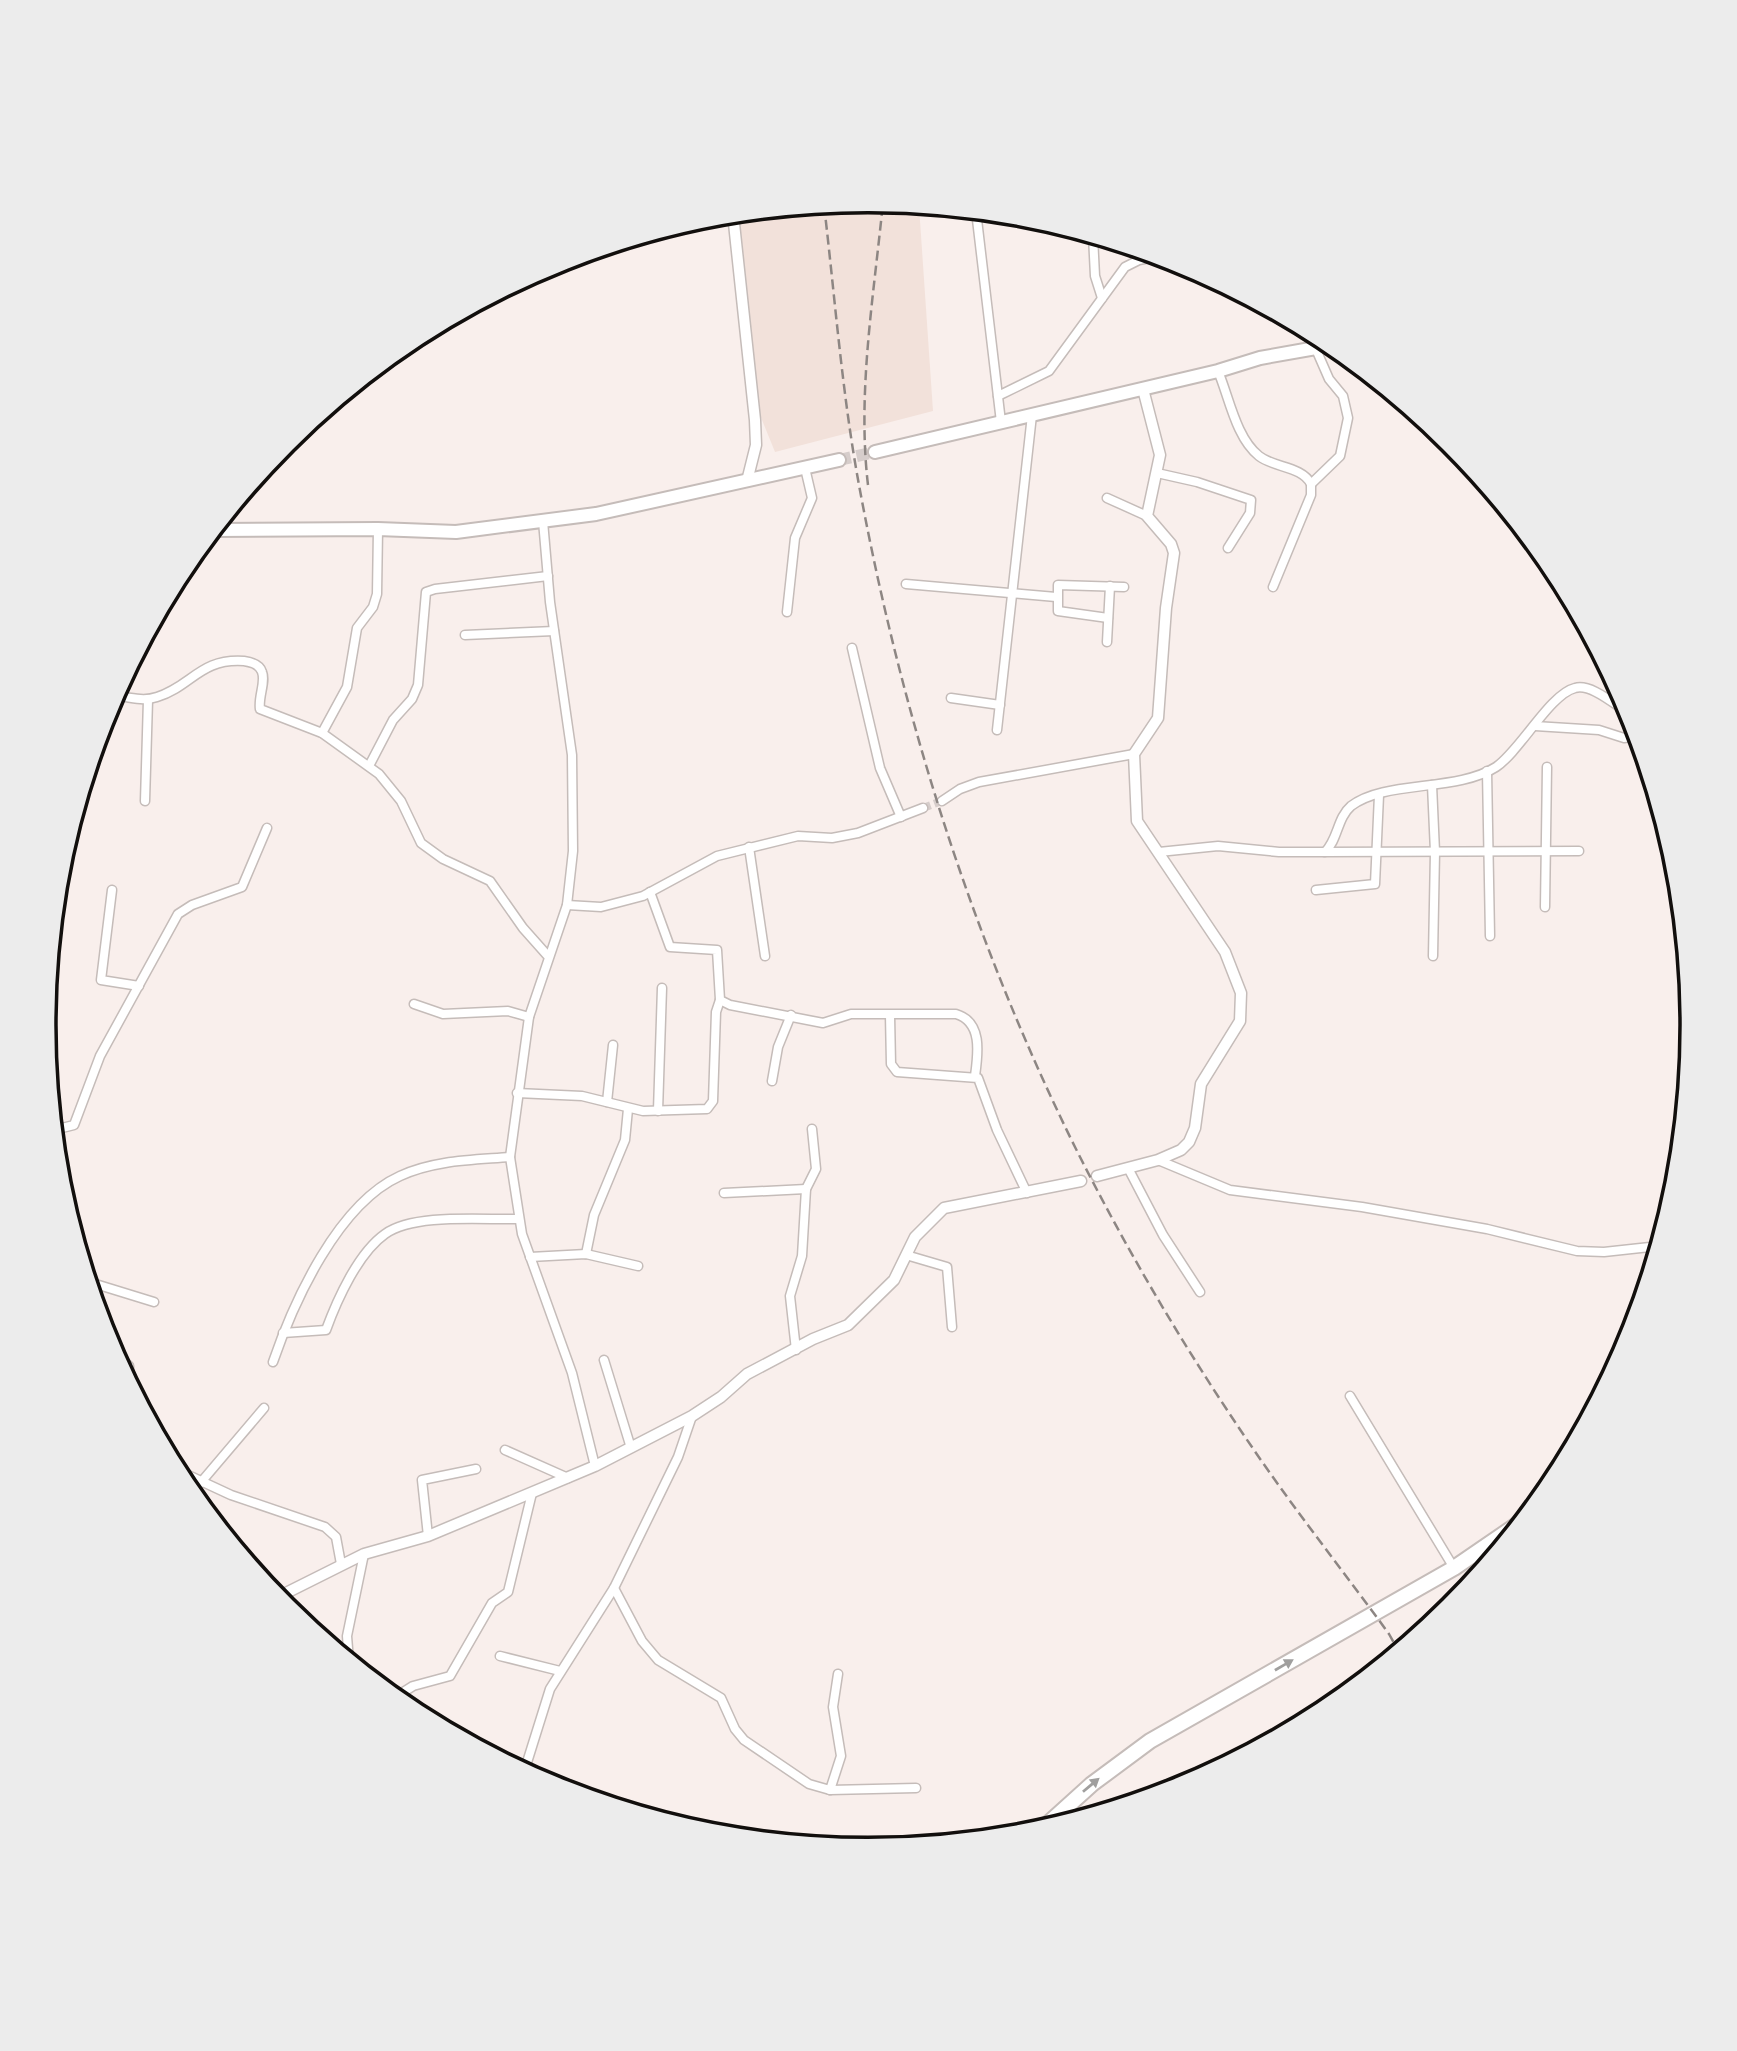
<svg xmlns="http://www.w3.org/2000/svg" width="1737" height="2051" font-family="'Work Sans',sans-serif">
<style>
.built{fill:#f2e1da}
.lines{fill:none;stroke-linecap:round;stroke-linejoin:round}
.minor-tunnel{stroke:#d6cdcb;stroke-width:8;stroke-dasharray:8 4;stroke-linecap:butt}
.secondary-tunnel{stroke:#d6cdcb;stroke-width:12;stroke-dasharray:12 6;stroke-linecap:butt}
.minor-casing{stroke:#c5bcb9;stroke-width:11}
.tertiary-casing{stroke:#c5bcb9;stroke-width:13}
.secondary-casing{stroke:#c5bcb9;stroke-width:16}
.trunk-casing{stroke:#c5bcb9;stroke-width:18}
.minor{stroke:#fff;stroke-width:8}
.tertiary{stroke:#fff;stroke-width:10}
.secondary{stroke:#fff;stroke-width:12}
.trunk{stroke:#fff;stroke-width:14}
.rail{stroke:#8d8683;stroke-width:2.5;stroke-dasharray:10 5;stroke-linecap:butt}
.oneway{fill:#a09f9e}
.rim{fill:none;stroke:#120f0d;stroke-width:3.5}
</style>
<rect width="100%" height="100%" fill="#f9efec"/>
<!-- built -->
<polygon class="built" points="869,201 919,206 933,411 775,452 760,415 739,213"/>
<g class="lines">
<!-- minor-tunnel -->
<polyline class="minor-tunnel" points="923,808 942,801"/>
<!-- secondary-tunnel -->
<polyline class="secondary-tunnel" points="839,460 875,452"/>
<defs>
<g id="minor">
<polyline points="976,211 1001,422"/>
<polyline points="1093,236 1095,276 1102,298"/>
<path d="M1218,371C1229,397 1236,438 1259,456C1274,468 1302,466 1311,484V495L1273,587"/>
<polyline points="998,396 1049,371 1125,267 1139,260 1160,256"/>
<polyline points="1157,473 1197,482 1251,500 1250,513 1228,548"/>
<polyline points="1311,484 1340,456 1348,418 1343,396 1329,379 1315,347"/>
<polyline points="1107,498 1147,516"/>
<polyline points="543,521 550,602 572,755 573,851 567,905 529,1017 510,1157 522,1234 572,1373 595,1466"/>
<polyline points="906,584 1056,597"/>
<polyline points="787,612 795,538 812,498 805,468"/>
<polyline points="1108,618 1058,611 1058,585 1124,587"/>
<polyline points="465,635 554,631"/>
<polyline points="1107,642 1110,586"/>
<polyline points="852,648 880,768 901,817"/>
<path d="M114,695C128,697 143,702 157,697C192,686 200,658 244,661C251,662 260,665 262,672C266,682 258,697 260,709L322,733L379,774L401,801L421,843L443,859L490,881L523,928L547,955"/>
<polyline points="951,698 1000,705"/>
<polyline points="1535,726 1599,730 1624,738 1638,736"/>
<polyline points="997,730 1032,415"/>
<polyline points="322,733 347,687 357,628 373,607 377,594 378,529"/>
<polyline points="369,766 393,720 412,699 418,685 426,592 435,589 548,576"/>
<polyline points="1487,771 1490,936"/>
<polyline points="1432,785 1435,852 1433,956"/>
<polyline points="145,801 148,700"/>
<polyline points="942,801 960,789 979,782 1134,754"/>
<polyline points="749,847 765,956"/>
<path d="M1159,852L1218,846L1279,852H1325C1338,840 1337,818 1351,806C1384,780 1457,792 1496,767C1520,751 1550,694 1575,688C1592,683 1617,707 1632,715"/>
<polyline points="1325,852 1579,851"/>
<polyline points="112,890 101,980 139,986"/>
<polyline points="1316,890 1375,884 1379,795"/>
<path d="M650,892L670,947L717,950L720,1000L730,1005L823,1023L851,1014H956C983,1022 978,1054 975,1076"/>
<polyline points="567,905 601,907 643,896 717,856 798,836 832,838 858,833 923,808"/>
<polyline points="1545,907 1547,767"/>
<polyline points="414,1004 443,1014 508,1011 529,1017"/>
<polyline points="890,1015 891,1064 897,1072 978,1078 997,1130 1027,1193"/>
<polyline points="772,1081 778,1047 791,1015"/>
<polyline points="517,1093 582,1096 643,1111 707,1109 713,1101 716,1012 720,1000"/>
<polyline points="607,1102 613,1045"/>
<polyline points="658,1111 662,988"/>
<polyline points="54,1130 74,1125 100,1056 178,914 192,905 242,887 267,828"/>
<polyline points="1158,1160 1230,1190 1362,1207 1487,1229 1577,1251 1604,1252 1659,1246"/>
<polyline points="1128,1168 1163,1235 1200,1292"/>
<polyline points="724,1193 806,1189"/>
<polyline points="586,1254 594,1215 625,1140 628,1109"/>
<polyline points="906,1255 947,1267 952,1327"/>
<polyline points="530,1257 586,1254 638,1266"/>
<polyline points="89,1282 154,1302"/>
<path d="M283,1333L326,1330C337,1300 358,1253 385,1234C414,1213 483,1220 518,1219"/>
<polyline points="796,1350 790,1296 802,1256 806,1189 816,1169 812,1129"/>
<polyline points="113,1352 129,1366 129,1383"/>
<polyline points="604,1360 631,1448"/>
<path d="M273,1362C294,1301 338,1204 400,1176C434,1160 474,1160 510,1157"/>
<polyline points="1350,1396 1454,1568"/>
<polyline points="505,1450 568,1478"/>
<polyline points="175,1469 231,1495 325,1527 336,1537 341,1564"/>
<polyline points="191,1494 264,1408"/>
<polyline points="428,1536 422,1480 476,1469"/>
<polyline points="614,1588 642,1641 658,1660 721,1698 735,1729 744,1740 809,1784 830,1790 916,1788"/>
<polyline points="500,1656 560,1671"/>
<polyline points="349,1661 347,1636 364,1554"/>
<polyline points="394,1698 413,1686 450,1676 492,1603 508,1592 532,1493"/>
<polyline points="524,1772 550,1689 614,1588 678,1457 692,1416"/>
<polyline points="830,1790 841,1756 833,1707 838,1674"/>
</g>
<g id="tertiary">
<polyline points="733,214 755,420 756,445 747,481"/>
<polyline points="1097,1176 1158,1160 1181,1150 1189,1142 1195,1128 1201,1084 1240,1021 1241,993 1225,952 1137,821 1134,754 1158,718 1166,608 1174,553 1171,544 1147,516 1160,455 1143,389"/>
<polyline points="276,1598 364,1554 428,1536 595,1466 692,1416 721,1397 747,1374 813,1339 848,1325 894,1280 915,1237 944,1208 1081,1181"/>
</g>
<g id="secondary">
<polyline points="875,452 1218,371 1260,358 1333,345"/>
<polyline points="214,530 378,529 456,532 596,514 839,460"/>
</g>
<polyline id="trunk" points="1040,1831 1092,1784 1150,1741 1454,1568 1524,1520"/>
</defs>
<!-- minor casing -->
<use href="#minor" class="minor-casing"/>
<!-- tertiary casing -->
<use href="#tertiary" class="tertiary-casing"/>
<!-- secondary casing -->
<use href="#secondary" class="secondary-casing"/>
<!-- trunk casing -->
<use href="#trunk" class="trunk-casing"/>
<!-- minor -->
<use href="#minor" class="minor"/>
<!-- tertiary -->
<use href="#tertiary" class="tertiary"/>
<!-- secondary -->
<use href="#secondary" class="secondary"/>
<!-- trunk -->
<use href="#trunk" class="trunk"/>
<!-- rail -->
<g class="rail">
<path d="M824,205C835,298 842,393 859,485C901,713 972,939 1075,1147C1127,1251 1188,1354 1254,1450C1297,1513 1344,1572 1389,1634L1399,1652"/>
<path d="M868,485C857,392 874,295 883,202"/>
</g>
</g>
<!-- one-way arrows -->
<defs><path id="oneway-solid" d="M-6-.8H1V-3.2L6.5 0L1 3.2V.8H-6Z" transform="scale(1.75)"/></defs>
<g class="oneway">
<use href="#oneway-solid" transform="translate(1284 1665) rotate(-30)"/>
<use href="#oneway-solid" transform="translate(1091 1785) rotate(-40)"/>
</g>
<!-- crop -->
<path d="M0 0H1737V2051H0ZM56 1025a812 812 0 1 1 1624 0a812 812 0 1 1-1624 0Z" fill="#ececec" fill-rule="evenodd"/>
<path class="rim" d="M56 1025a812 812 0 1 1 1624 0a812 812 0 1 1-1624 0Z"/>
</svg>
